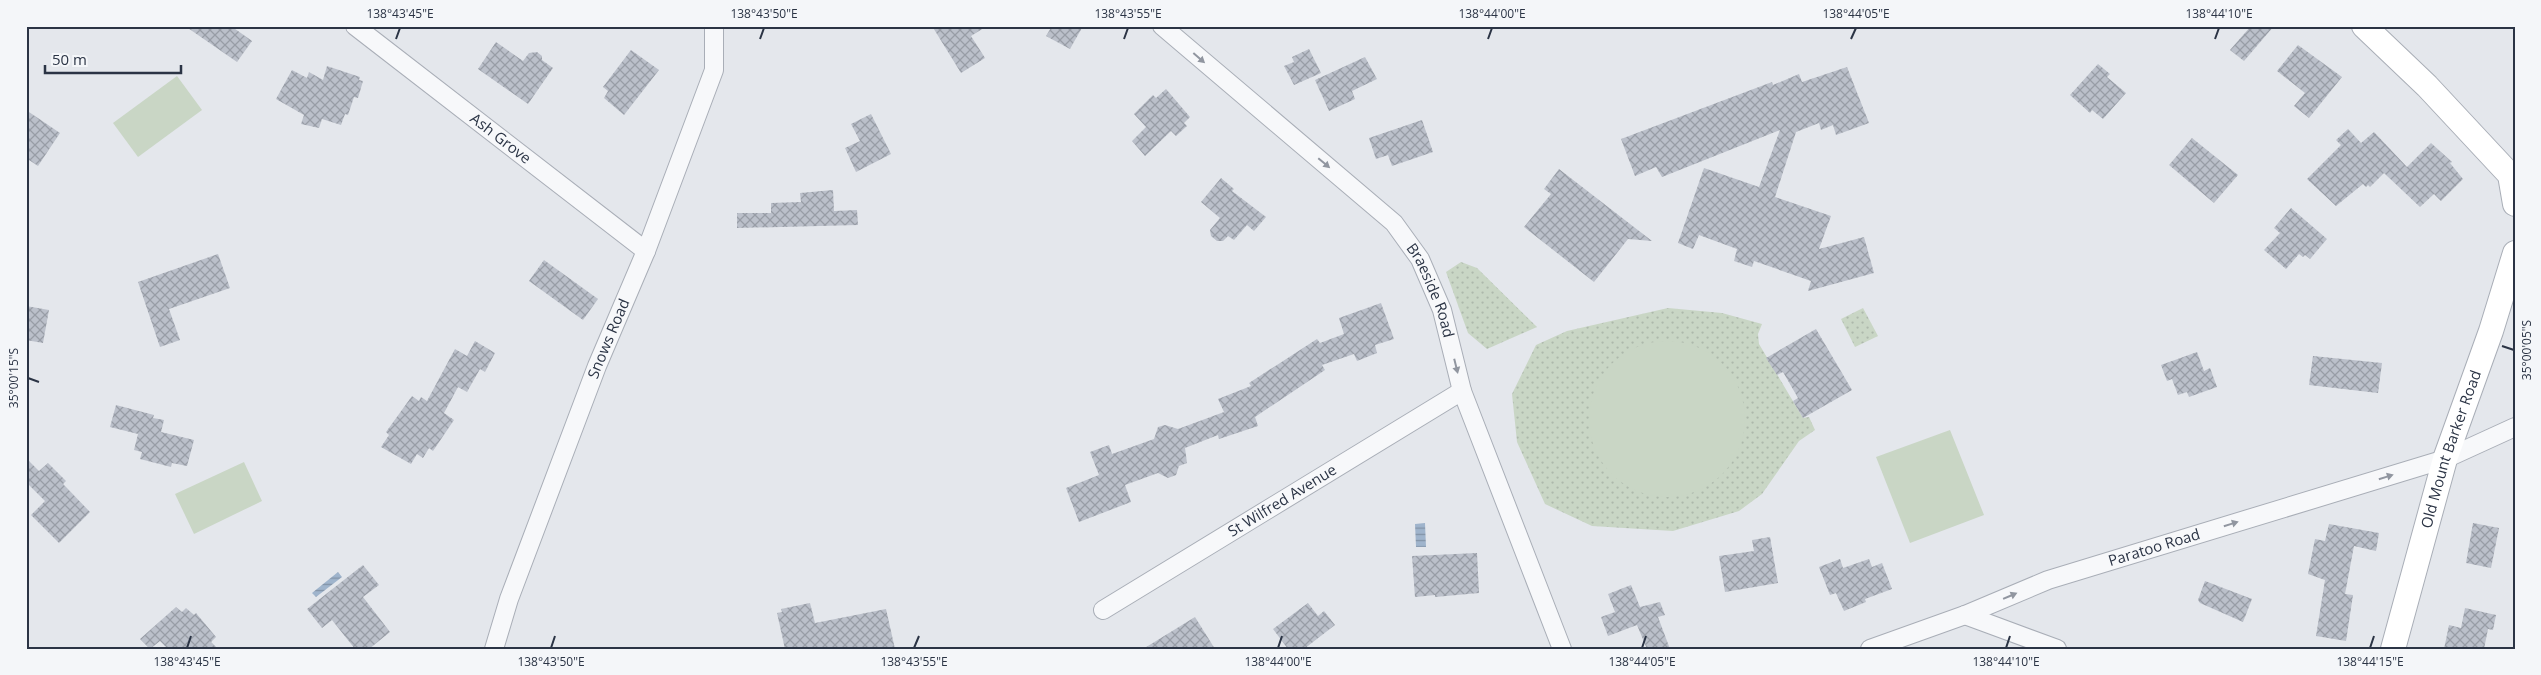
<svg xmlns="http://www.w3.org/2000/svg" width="2541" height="675" font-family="'Open Sans',sans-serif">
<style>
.park{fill:url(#park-dots)}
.garden{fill:#c9d6c5}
.water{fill:url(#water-rules)}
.building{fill:url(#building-cross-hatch)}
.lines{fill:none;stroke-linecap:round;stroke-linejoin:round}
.minor-casing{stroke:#a9aeb7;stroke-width:20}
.secondary-casing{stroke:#a9aeb7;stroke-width:26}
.minor{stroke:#f7f8fa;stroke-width:18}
.secondary{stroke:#fff;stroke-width:24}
.oneway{fill:#9196a0}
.ticks{fill:none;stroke:#2b3445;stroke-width:2}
.labels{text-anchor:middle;stroke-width:4.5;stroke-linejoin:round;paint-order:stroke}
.street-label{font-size:15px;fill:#2b3445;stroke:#f4f6f9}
.neatline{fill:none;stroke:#2b3445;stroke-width:2}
.ticks-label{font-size:12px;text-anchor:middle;fill:#2b3445}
</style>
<defs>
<pattern id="park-dots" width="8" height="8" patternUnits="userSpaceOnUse" patternTransform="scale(1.25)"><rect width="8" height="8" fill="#c9d6c5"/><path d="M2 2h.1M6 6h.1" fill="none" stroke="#adb8ab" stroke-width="1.8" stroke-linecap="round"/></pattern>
<pattern id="water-rules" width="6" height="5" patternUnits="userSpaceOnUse" patternTransform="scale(1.25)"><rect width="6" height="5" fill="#9fb4cc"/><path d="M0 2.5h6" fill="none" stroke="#8293a7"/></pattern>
<pattern id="building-cross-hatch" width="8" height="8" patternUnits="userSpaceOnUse" patternTransform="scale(1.25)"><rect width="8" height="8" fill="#bbc0ca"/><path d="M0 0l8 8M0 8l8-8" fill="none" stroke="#989da6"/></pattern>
</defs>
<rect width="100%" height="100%" fill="#e4e7ec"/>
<!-- park -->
<g class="park">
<polygon points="1461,262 1477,268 1537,327 1487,349 1468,333 1446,272"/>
<polygon points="1668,308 1722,313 1762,324 1758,334 1759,344 1803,418 1809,417 1815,430 1799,441 1762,494 1739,511 1673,531 1592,526 1545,504 1517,442 1512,394 1536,345 1567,331"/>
<polygon points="1863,308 1878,336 1855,347 1841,319"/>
</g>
<!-- garden -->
<g class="garden">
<polygon points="177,76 202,110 138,157 113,123"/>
<circle cx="1667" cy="419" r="78"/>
<polygon points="1950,430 1984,515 1910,543 1876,457"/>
<polygon points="244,462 262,501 194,534 175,494"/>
</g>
<!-- water -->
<g class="water">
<polygon points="1425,523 1426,547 1416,547 1415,524"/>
<polygon points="338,572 342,577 316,597 312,593"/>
</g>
<!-- building -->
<g class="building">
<polygon points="185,26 231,26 252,41 237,62"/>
<polygon points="932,26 987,26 971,36 985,58 961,73"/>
<polygon points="1052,26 1083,26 1070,49 1046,36"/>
<polygon points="2251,26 2274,26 2244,61 2230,50"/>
<polygon points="496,42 523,61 529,53 537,52 542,56 542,60 553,68 528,104 478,69"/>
<polygon points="2298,45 2342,77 2309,118 2294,106 2305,93 2277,71"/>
<polygon points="1309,49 1321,73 1294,85 1284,66 1294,62 1292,57"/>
<polygon points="631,50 659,70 624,115 604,98 608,91 603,87"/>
<polygon points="1365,57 1377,79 1352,91 1355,99 1329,111 1315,80"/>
<polygon points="2098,64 2110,74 2107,77 2126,93 2103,119 2092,110 2090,113 2070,95"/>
<polygon points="327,66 360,77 359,80 363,81 358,98 354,97 348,115 345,114 341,125 322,119 319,128 301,124 304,115 276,99 292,70 307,78 309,72 323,80"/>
<polygon points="1847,67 1869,123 1836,135 1833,125 1821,130 1819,123 1796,132 1775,197 1831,216 1819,249 1864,237 1874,273 1808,291 1811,281 1754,261 1752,267 1734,261 1737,249 1699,235 1693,249 1678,243 1704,168 1759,187 1780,130 1662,177 1656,167 1635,176 1621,139 1772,82 1773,85 1799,74 1802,82"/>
<polygon points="1166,89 1190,117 1184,123 1187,126 1176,136 1171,131 1145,156 1132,141 1146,127 1134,114 1153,95 1156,98"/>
<polygon points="26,110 60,133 38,166 26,158"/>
<polygon points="871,114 891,154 856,172 845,148 860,141 851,124"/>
<polygon points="1422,120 1433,152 1392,166 1388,155 1376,159 1369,138"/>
<polygon points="2348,129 2361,143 2374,132 2407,167 2431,143 2452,162 2450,163 2463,179 2441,201 2434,194 2420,207 2384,173 2370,187 2368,185 2366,187 2363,184 2336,206 2307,179 2341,145 2336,140"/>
<polygon points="2192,138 2238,175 2214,203 2169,165"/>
<polygon points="1559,169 1652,241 1628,239 1594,282 1524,227 1551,194 1544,189"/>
<polygon points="1221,178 1234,189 1232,191 1266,217 1254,231 1247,225 1234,240 1228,236 1223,241 1217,241 1211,236 1210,230 1220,218 1201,202"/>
<polygon points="833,190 834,211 857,210 858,225 737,228 737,213 771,213 771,203 801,202 800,193"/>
<polygon points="2291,208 2327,239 2310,259 2305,255 2303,257 2299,254 2286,269 2264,250 2280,233 2274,228"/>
<polygon points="218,254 230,288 169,309 180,340 160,347 138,282"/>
<polygon points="544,260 598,299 583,320 529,281"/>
<polygon points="1381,303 1394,339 1375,345 1377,353 1357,361 1354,354 1322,365 1325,370 1255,417 1258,426 1219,439 1218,435 1185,448 1187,463 1179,466 1176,475 1168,478 1158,473 1125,485 1131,502 1079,522 1066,488 1099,475 1090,452 1109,445 1112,454 1154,439 1158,427 1165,425 1178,429 1224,412 1218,399 1251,386 1249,383 1317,339 1320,343 1344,334 1339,318"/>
<polygon points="26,306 49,310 43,343 26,340"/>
<polygon points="1816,329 1852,390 1803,418 1793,401 1798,398 1783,372 1777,375 1766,358"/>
<polygon points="475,341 495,353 485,372 480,369 467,392 458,387 444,413 454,420 433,451 429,448 423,458 417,454 411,464 381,447 389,435 386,432 412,396 419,401 421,397 427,401 455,349 467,356"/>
<polygon points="2197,352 2204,371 2210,368 2217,387 2189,397 2187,392 2178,395 2172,379 2167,381 2161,365"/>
<polygon points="2313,356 2382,363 2378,393 2309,385"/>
<polygon points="116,405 154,415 153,418 164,420 161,432 194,440 187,466 172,463 171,467 140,459 142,452 134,450 138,434 110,427"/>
<polygon points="26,458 39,471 48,463 66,481 63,484 90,512 59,543 31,515 45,501 26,482"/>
<polygon points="2473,523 2499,528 2491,568 2466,563"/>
<polygon points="2329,524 2379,533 2376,551 2354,546 2345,594 2353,595 2346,641 2316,636 2325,580 2308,574 2315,539 2325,541"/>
<polygon points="1770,537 1778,583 1725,592 1719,556 1754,551 1752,540"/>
<polygon points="1477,553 1479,593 1435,597 1435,595 1415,597 1412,556"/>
<polygon points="1840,559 1843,568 1869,559 1872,567 1882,563 1892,589 1865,599 1866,602 1844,611 1836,593 1830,595 1819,567"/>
<polygon points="363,565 379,585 363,597 390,632 369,649 355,649 332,620 322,628 307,609"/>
<polygon points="2205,581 2252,599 2243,622 2200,603 2198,600"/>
<polygon points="1631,585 1640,607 1660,602 1665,615 1658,617 1670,649 1647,649 1637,625 1608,636 1601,617 1615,612 1608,594"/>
<polygon points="810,603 815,623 886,609 895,649 785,649 777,613 782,612 781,609"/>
<polygon points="1308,603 1318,616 1324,611 1335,625 1304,649 1288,649 1273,629"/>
<polygon points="176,607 182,612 186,608 194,615 196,613 216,637 211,642 218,649 168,649 160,641 150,649 140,639"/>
<polygon points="2465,608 2496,615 2493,630 2488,629 2484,649 2444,649 2449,625 2461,628"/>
<polygon points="1195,617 1215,649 1143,649"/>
</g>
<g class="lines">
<defs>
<g id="minor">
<path id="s1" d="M355,26L646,251"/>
<path id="s2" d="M1162,26L1394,223L1420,259L1442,310L1462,391L1562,649"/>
<path id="s3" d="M1103,610L1462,391"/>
<polyline points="1965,615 2057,649"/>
<path id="s4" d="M494,649L509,599L597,366L646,251L714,70V26"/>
<path id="s5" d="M1870,649L1965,615L2048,580L2445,459L2515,427"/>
</g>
<g id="secondary">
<polyline points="2364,26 2427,86 2510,175 2515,204"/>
<path id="s6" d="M2393,649L2445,459L2491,331L2515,253"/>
</g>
</defs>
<!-- minor casing -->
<use href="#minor" class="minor-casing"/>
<!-- secondary casing -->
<use href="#secondary" class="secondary-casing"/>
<!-- minor -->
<use href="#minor" class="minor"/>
<!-- secondary -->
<use href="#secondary" class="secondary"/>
</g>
<!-- one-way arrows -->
<defs><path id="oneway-solid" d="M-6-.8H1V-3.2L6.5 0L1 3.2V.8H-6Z" transform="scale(1.25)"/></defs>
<g class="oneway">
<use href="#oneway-solid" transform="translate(1199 58) rotate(41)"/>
<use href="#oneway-solid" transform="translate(1324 163) rotate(40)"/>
<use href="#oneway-solid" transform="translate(1456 366) rotate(76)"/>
<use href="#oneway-solid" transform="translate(2386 477) rotate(-17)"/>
<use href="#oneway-solid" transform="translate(2231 524) rotate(-17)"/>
<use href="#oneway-solid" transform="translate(2010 596) rotate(-23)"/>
</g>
<!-- ticks -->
<path class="ticks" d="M396,39L400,28M760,39L764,28M1124,39L1128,28M1488,39L1492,28M1851,39L1856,28M2215,39L2219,28M2502,346L2514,350M28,378L39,382M187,648L191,636M551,648L555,636M914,648L919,636M1278,648L1282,636M1642,648L1646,636M2006,648L2010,636M2370,648L2374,636"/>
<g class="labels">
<!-- street labels -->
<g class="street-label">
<text dy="5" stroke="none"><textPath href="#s1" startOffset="184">Ash Grove</textPath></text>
<text dy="5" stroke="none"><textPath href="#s2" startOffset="382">Braeside Road</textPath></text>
<text dy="5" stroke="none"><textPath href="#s4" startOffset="331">Snows Road</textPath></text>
<text dy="5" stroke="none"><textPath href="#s6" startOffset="208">Old Mount Barker Road</textPath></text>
<text dy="5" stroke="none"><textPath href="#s3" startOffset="210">St Wilfred Avenue</textPath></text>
<text dy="5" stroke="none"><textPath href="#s5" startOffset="302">Paratoo Road</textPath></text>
</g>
</g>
<!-- border -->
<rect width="2541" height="675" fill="none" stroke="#f4f6f9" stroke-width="55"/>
<!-- scale -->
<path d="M45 65v8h136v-8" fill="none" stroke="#2b3445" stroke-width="2.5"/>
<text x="52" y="65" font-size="15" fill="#2b3445" stroke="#f4f6f9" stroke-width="4" paint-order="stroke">50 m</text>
<rect x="28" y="28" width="2486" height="620" class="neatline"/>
<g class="ticks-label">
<text x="400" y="18">138°43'45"E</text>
<text x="764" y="18">138°43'50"E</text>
<text x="1128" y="18">138°43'55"E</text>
<text x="1492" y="18">138°44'00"E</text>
<text x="1856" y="18">138°44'05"E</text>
<text x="2219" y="18">138°44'10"E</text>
<text transform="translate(2527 350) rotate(-90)" y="4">35°00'05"S</text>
<text transform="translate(14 378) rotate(-90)" y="4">35°00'15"S</text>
<text x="187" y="666">138°43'45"E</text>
<text x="551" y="666">138°43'50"E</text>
<text x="914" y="666">138°43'55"E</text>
<text x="1278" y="666">138°44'00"E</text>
<text x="1642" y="666">138°44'05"E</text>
<text x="2006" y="666">138°44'10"E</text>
<text x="2370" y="666">138°44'15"E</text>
</g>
</svg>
